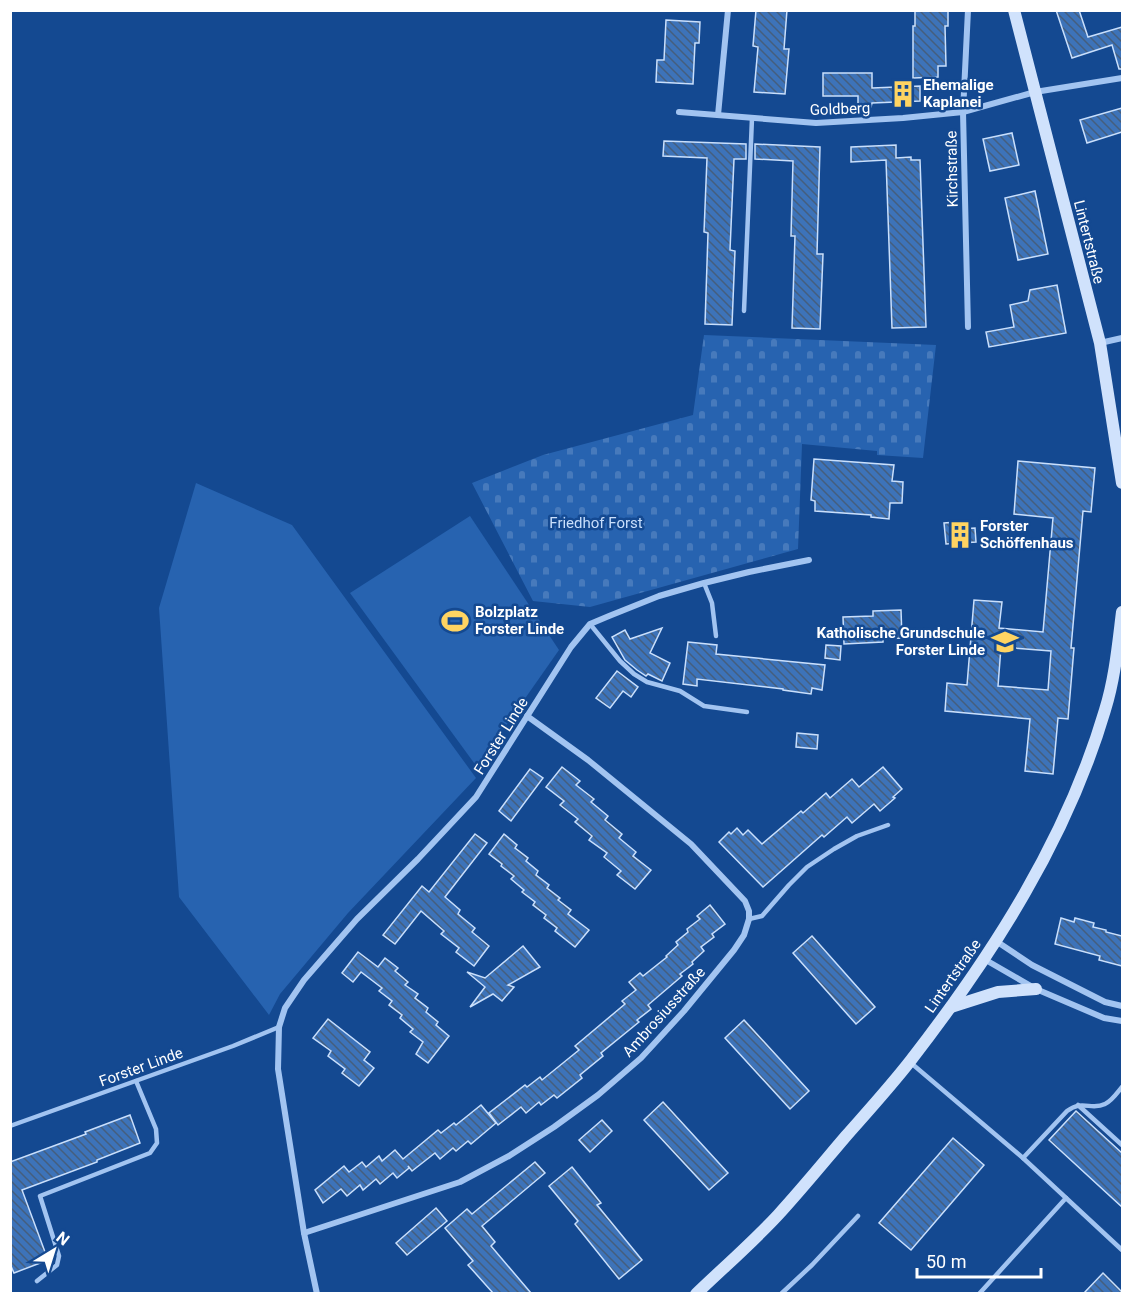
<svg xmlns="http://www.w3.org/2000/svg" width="1133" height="1304" font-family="Roboto,sans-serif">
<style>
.green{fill:#2763b0}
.cemetery{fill:url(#cemetery-stones)}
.building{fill:url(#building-back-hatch);stroke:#c9dffc;stroke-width:1.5;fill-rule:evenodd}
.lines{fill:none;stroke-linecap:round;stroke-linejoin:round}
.service{stroke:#a2c4f1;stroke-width:4.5}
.minor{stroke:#a2c4f1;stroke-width:6}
.secondary{stroke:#d0e2fc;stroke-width:12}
.labels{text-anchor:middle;stroke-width:5;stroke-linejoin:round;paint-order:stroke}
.poi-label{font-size:15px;font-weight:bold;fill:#fff;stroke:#144991;text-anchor:start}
.street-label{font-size:15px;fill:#fff;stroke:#144991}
.park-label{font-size:15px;fill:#c9dffc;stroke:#144991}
</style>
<defs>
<pattern id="cemetery-stones" width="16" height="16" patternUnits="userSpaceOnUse" patternTransform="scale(1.5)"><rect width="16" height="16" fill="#2763b0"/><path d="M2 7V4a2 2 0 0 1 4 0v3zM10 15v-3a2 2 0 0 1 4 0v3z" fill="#477abc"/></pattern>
<pattern id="building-back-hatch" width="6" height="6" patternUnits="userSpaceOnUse" patternTransform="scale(1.5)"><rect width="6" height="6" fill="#3d73b9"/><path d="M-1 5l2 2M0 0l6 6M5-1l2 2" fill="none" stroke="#455e7d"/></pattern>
</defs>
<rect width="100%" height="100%" fill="#144991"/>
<!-- green -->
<g class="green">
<polygon points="196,483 292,525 476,778 348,913 280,994 269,1015 179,897 159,608"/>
<polygon points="470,516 559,650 477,767 350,593"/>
</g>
<!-- cemetery -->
<polygon class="cemetery" points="704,335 936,345 923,458 877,455 877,451 802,444 798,549 590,607 533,601 472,483 543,455 693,415"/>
<!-- building -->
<g class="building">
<polygon points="756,10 787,10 784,49 789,49 785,94 754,92 758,47 753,46"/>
<polygon points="915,10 948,10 948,26 945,26 946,66 938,66 938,77 913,78 913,26 915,26"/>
<polygon points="1056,10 1079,10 1088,37 1122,27 1122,69 1119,69 1112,45 1072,58"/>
<polygon points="666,20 700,22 699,43 695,43 693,84 656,82 657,60 664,60"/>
<polygon points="823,73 872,73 872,88 920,86 920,101 872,103 871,107 858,107 858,96 823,96"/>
<polygon points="1122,108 1122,132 1087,143 1080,120"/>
<polygon points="1012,133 1019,165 990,171 983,139"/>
<polygon points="664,141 746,144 746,159 734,159 730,250 735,251 732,325 705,324 708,233 704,232 707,158 663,156"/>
<polygon points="755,144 820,147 817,254 823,254 820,329 792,328 795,236 791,236 793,161 755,159"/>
<polygon points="896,145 896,158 911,157 911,160 920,160 926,327 892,328 886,160 851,162 851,147"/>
<polygon points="1035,191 1048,254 1018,260 1005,198"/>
<polygon points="1057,285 1066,333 989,347 986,332 1014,327 1010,305 1028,301 1030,290"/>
<polygon points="814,459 894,465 892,481 903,482 902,503 890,503 889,519 871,517 871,515 815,511 815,501 811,500"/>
<path d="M1018,461L1095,468L1091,512L1083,511L1071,648H1074L1068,719L1058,718L1053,774L1025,771L1030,719L945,711L947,683L967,685L974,600L1002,602L999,628L1043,632L1053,518L1014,514ZM1001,647L1051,651L1048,690L998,686Z"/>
<polygon points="957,522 958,529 975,528 976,542 946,544 944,523"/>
<polygon points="901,610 902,638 883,639 883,642 844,644 843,617 873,616 873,611"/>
<polygon points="662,628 650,653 670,663 662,681 648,674 646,676 637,670 625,660 612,637 625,630 630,639"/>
<polygon points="688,642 717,645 716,654 825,665 822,690 812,688 811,694 783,690 783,689 697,679 697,686 683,684"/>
<polygon points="826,645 841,646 840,660 825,658"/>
<polygon points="617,671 638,687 631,697 623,691 610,708 596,698"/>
<polygon points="797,733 818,735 817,749 796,747"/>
<polygon points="562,767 580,781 576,785 594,799 591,802 608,816 605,820 622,834 619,838 636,852 633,856 651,870 635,889 617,875 621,871 604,857 607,853 589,840 592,836 575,822 578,819 560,805 564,801 546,787"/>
<polygon points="883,767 902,789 893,797 895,798 880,811 874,804 852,823 847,817 824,837 822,835 763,887 719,842 729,832 731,834 737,828 743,835 748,830 762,844 801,811 803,813 826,793 830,798 852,779 859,787"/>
<polygon points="530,769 543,778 511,821 499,811"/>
<polygon points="475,834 487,843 445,897 460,910 458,914 475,928 472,932 489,946 474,966 456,952 459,948 441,934 444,931 421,911 395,944 383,935 422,886 429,892"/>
<polygon points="504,834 517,845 515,848 528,858 526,861 538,871 536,875 549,885 547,888 560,898 558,900 571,910 568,914 589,930 575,947 555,931 557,928 544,918 546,915 533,905 535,902 522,892 524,890 511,879 514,876 501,866 502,864 489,854"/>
<polygon points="710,905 725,924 712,934 714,937 701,947 704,951 692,962 693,964 680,974 682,976 648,1005 651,1009 637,1020 639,1022 601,1053 603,1056 580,1075 582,1078 557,1098 554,1095 541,1105 539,1102 526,1113 521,1107 498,1125 489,1113 525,1085 527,1087 540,1077 542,1080 579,1050 575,1046 625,1004 622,1001 636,990 629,982 640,973 643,976 667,957 666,956 678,945 676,942 688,932 687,929 700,919 697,916"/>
<polygon points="1061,918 1074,922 1075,918 1094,923 1093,927 1106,930 1106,932 1122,936 1122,966 1099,960 1100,956 1055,944"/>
<polygon points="812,936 875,1007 856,1024 793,953"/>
<polygon points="523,946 540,967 508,985 514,987 502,1001 493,994 470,1007 485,987 467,972 485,978"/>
<polygon points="358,952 378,967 385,958 398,968 395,971 408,982 405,985 418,994 415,998 428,1008 426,1012 438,1022 436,1025 449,1036 428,1063 416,1054 423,1042 410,1032 413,1029 400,1018 402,1015 389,1005 392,1001 379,991 382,988 361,972 353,982 342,973"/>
<polygon points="328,1019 370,1052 364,1060 374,1068 359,1086 342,1073 345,1069 328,1056 331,1051 313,1038"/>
<polygon points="744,1020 809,1091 790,1109 725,1038"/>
<polygon points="663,1102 728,1173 709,1190 644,1120"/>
<polygon points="481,1105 496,1123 471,1144 468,1141 456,1151 453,1148 440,1159 435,1153 412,1171 408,1166 409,1168 397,1178 393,1173 380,1184 376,1179 363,1190 360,1185 347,1196 341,1189 323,1203 315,1190 344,1166 349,1172 362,1162 366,1167 379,1156 382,1161 395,1150 403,1159 438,1130 441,1133 454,1123 456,1125"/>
<polygon points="1076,1111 1122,1153 1122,1207 1049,1140"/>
<polygon points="130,1115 140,1143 97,1160 97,1162 22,1190 48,1260 14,1273 10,1264 10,1162 86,1134 85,1132"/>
<polygon points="602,1120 612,1131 590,1152 579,1140"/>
<polygon points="953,1138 984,1165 911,1250 879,1223"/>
<polygon points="535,1162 545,1173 482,1226 495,1242 491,1246 531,1293 493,1293 468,1265 473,1261 445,1228 467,1209 472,1214"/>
<polygon points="572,1167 601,1203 597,1205 642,1260 619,1279 575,1224 578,1221 549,1186"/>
<polygon points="436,1208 447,1221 407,1255 396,1243"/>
<polygon points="1103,1273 1122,1292 1122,1293 1084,1293"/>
</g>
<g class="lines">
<!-- service -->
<g class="service">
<polyline points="744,311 752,118"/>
<polyline points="704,583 712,603 716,636"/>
<polyline points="590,624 620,661 634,674 647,682 680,691 704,706 747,712"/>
<polyline points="749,919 762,916 789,885 807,867 834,849 857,836 888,825"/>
<polyline points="911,1063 1023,1158 1122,1250"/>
<polyline points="1078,1105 1122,1145"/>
<polyline points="10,1126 233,1046 279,1027"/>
<path d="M1023,1158L1067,1111C1083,1099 1091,1111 1105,1104C1112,1101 1117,1093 1122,1087"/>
<polyline points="37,1281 57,1265 59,1256 40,1196 150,1153 157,1143 156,1129 136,1081"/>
<polyline points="781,1294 812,1265 858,1216"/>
<polyline points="979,1294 1066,1198"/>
</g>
<!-- minor -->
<g class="minor">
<polyline points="679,112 816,123 903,118 963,112 1035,92 1122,78"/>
<polyline points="718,115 728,10"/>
<polyline points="968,327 963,112 968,10"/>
<polyline points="1100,343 1122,338"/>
<polyline points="996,941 1032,965 1105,1002 1122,1006"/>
<polyline points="984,959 1036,989 1104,1018 1122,1021"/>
<polyline points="304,1233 460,1182 509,1156 554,1127 598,1095 641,1058 684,1011 734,950 744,935 749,919 749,911 745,901 691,844 588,760 527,716"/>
<polyline points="317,1294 304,1233 278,1069 279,1027 285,1008 304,980 357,919 418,859 476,797 571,647 590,624 609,616 659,596 704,583 749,572 809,560"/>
</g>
<!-- secondary -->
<g class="secondary">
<polyline points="1014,10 1100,343 1122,483"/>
<polyline points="951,1007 998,992 1036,989"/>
<path d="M696,1294C723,1268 752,1243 778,1215C801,1190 823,1163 846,1136C868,1111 890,1087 911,1060C993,954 1067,839 1105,710C1115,678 1118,644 1122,612"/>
</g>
</g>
<!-- icons -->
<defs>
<symbol id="building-bare" viewBox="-9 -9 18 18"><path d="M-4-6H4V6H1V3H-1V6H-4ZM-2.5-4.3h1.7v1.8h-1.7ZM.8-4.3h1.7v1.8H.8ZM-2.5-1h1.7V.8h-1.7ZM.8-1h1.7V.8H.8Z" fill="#ffd462" stroke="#144991" stroke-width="2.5" paint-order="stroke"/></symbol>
<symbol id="stadium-bare" viewBox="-9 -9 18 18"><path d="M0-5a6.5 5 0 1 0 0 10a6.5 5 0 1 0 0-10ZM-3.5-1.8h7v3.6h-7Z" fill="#ffd462" stroke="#144991" stroke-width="2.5" paint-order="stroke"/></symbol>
<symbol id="school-bare" viewBox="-9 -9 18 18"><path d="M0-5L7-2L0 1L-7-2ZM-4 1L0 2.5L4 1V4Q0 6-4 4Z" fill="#ffd462" stroke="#144991" stroke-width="2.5" paint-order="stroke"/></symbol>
</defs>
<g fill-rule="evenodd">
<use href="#building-bare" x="884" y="75" width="38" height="38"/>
<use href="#building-bare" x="941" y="516" width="38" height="38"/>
<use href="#stadium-bare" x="436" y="602" width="38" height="38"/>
<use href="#school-bare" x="986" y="623" width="38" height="38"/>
</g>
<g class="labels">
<!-- poi labels -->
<g class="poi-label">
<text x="923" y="90">Ehemalige<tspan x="923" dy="17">Kaplanei</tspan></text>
<text x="980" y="531">Forster<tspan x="980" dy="17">Schöffenhaus</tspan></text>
<text x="475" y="617">Bolzplatz<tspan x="475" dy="17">Forster Linde</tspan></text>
<text x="985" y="638" text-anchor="end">Katholische Grundschule<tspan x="985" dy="17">Forster Linde</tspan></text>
</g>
<!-- street labels -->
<g class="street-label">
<text transform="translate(840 109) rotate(-2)" y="5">Goldberg</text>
<text transform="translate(952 169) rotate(-91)" y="5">Kirchstraße</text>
<text transform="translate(1089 242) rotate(76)" y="5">Lintertstraße</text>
<text transform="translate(501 736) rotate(-58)" y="5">Forster Linde</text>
<text transform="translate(953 976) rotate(-55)" y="5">Lintertstraße</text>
<text transform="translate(664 1012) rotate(-48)" y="5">Ambrosiusstraße</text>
<text transform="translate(141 1067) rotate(-20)" y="5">Forster Linde</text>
</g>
<!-- park labels -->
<g class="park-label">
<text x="596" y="528">Friedhof Forst</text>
</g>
</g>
<!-- border -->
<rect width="1133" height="1304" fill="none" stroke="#ffffff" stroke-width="24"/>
<!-- north arrow -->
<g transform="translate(54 1250) rotate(38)" stroke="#144991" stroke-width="4.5" paint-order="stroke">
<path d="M0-4.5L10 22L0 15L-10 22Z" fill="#ffffff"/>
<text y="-9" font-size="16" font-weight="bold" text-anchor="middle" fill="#ffffff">N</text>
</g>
<!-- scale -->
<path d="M917 1268v9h124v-9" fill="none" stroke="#ffffff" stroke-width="3"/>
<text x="926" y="1268" font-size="18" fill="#ffffff" stroke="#144991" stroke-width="4.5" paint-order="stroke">50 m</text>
</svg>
